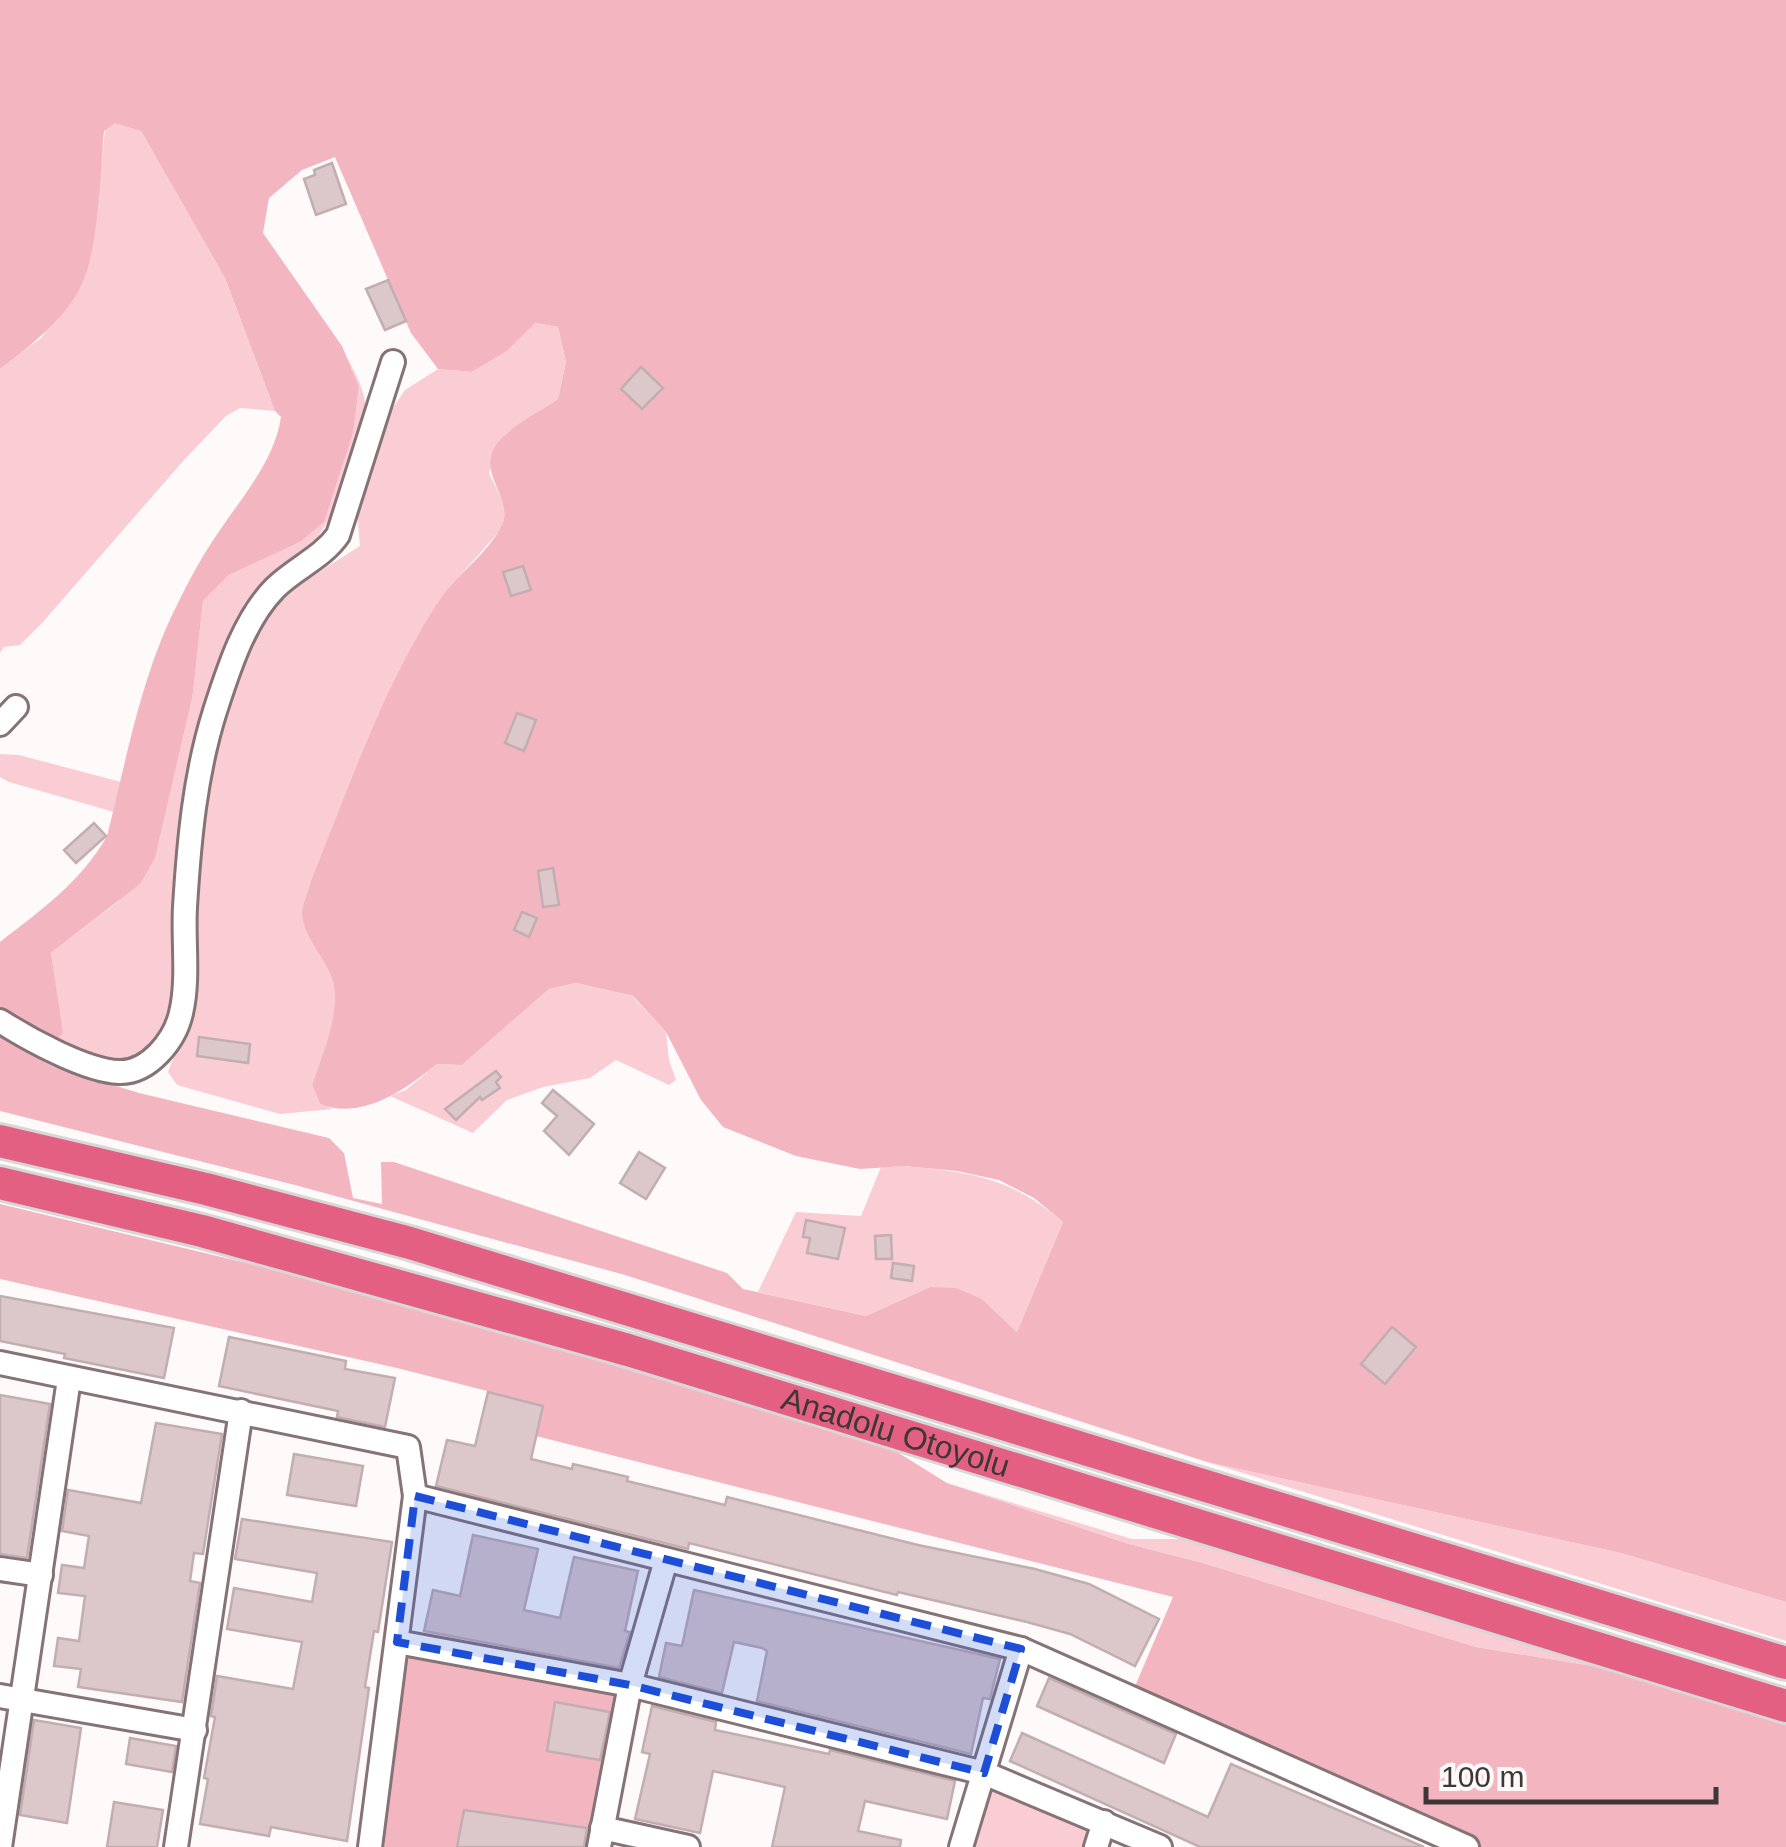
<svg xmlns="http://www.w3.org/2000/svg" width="1786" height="1847" font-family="Helvetica,sans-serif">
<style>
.green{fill:#facdd5}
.forest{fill:#f3b6c1}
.building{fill:#dcc8cb;stroke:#c2aeb1;stroke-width:2.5}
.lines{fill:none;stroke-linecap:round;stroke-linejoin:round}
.minor-casing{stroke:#857376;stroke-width:28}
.highway-casing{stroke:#d8d7d7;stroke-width:38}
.minor{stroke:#fff;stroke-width:22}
.highway{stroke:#e36082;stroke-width:32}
.marked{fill:#1d4ed8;fill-opacity:0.2;stroke:#1d4ed8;stroke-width:8;stroke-dasharray:20 12;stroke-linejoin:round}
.labels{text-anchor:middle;stroke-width:9;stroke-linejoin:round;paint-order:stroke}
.street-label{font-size:32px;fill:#3e3637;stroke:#fefafa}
</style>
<rect width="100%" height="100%" fill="#fefafa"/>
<!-- green -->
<g class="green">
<polygon points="97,99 141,131 225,278 275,411 240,408 226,416 184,460 43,622 20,645 4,647 0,653 0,369 41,338 81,286 92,244 105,131"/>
<path d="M534,323L558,327L566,362L558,399L505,434L489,473L506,508L502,528L438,601L307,932C318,949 334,971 336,991C338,1022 322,1056 312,1085L320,1104L333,1109L280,1114L177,1085L168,1072L195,1000L191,977L197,845L220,725L242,664L264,619L298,585L360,546L357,512L384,421L405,390L438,369L472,372L507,351Z"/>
<path d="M342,346C349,363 363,384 365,402C367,431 334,524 312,543C293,560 269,569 254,592C231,628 209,683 197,725C170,818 175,916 173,1012C147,1076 110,1065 57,1039L62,1033L51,953L119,901L193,693L203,601L229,575L300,542L353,433L359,387Z"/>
<polygon points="0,754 19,755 121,782 114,812 9,782 0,777"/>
<polygon points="576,983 632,996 666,1032 669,1060 676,1080 669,1085 616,1060 590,1078 543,1087 507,1100 473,1133 390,1096 406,1090 437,1064 462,1065 549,989"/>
<path d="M904,1166C973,1173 1008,1176 1063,1222L1017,1332L982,1299L930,1287L866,1316L758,1292L796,1212L861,1216L881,1167Z"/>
<polygon points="1207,1462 1621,1553 1786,1602 1786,1641"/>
<polygon points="947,1483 1132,1539 1193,1539 1250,1560 1635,1673 1476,1647 1203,1563 1129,1544"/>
<polygon points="984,1773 1104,1822 1096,1847 961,1847"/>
</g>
<!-- forest -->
<g class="forest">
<path d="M0,0H1786V1602L1621,1553L1207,1462L625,1275L295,1185L0,1111V1037L52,1066L139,1093L329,1138L344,1153L353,1198L382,1204L381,1162H394L727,1273L743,1289L866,1316L930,1287L956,1288L982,1299L1017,1332L1063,1222L1034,1198L999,1180L957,1171L904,1166L860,1169L796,1156L723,1127L701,1100L666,1032L633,996L576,983L549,989L462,1065L437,1064C406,1089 362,1121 320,1104L312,1085C322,1056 336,1024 335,993C334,963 302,941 302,912C303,903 309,891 311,881C349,787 382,690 436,605C454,577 484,557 500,529C520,496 464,470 507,433C522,420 542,410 558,399L566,362L558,327L535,323L507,351L472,372L438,369L411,333L335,157L302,170L269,198L263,233L342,346L359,387L353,433L324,522L300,542L229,575L203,601L193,693L155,858L140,884L51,953L63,1033L57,1039L0,1009V942C41,910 81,882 107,836C127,758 141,675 178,603C190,578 204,553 220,530C243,496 275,459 281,417L275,411L225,278L141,131L115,123L104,131C100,173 99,250 81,286C66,318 28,348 0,369Z"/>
<polygon points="0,1204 363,1291 889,1447 947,1483 1129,1544 1203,1563 1476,1647 1635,1673 1786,1723 1786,1847 1467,1847 1130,1698 1173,1597 536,1436 543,1405 397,1368 0,1279"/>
<polygon points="397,1642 630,1685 599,1847 370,1847"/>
</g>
<!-- building -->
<g class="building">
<polygon points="332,163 346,204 316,215 304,179 315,175 314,170"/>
<polygon points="388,280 406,321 385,330 366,289"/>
<polygon points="641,367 663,388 642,409 621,389"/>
<polygon points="523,566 531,590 511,596 503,572"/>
<polygon points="517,713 536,720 524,751 505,743"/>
<polygon points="94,823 106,836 76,863 64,850"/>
<polygon points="553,868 559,905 543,907 538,871"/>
<polygon points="522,912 537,918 529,937 514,930"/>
<polygon points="199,1037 250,1044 248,1063 197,1056"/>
<polygon points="496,1071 501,1077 496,1082 500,1088 482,1100 480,1097 456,1120 445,1109"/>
<polygon points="553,1090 594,1124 569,1155 544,1131 557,1116 542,1103"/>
<polygon points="639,1152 665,1168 646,1199 620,1183"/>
<polygon points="806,1220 845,1228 838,1259 807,1253 810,1238 803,1237"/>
<polygon points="891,1235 892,1259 876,1259 875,1236"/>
<polygon points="893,1263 914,1266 912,1281 891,1278"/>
<polygon points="0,1296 174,1328 164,1378 64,1358 65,1354 0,1341"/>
<polygon points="1392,1327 1416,1347 1385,1384 1361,1364"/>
<polygon points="229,1337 346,1361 345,1369 395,1378 385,1427 337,1417 338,1411 219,1386"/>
<polygon points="488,1392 543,1406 531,1459 572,1469 573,1464 628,1477 627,1481 725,1505 727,1497 918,1545 1035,1569 1089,1584 1159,1619 1135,1666 1070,1634 1027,1622 898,1592 897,1595 689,1543 688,1549 436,1486 447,1440 475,1446"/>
<polygon points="0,1395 50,1404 27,1558 0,1554"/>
<polygon points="156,1423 222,1434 203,1554 194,1553 190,1581 200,1583 182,1702 78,1687 81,1669 54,1666 58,1638 79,1641 85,1596 58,1593 62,1565 84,1568 89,1536 62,1531 68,1490 141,1503"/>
<polygon points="294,1454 363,1466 356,1506 287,1495"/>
<polygon points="242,1519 392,1542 378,1632 374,1631 365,1687 369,1688 347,1841 271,1827 269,1836 200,1824 208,1779 204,1778 215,1717 211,1716 217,1676 293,1689 302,1642 227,1629 234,1588 312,1602 317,1573 235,1559"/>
<polygon points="473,1535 538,1549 524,1610 560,1618 574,1557 638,1571 625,1631 630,1632 619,1668 424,1631 433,1590 460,1596"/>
<polygon points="694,1590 1000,1659 990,1699 983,1698 971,1754 757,1701 767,1651 762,1648 734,1642 722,1693 659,1677 666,1643 682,1646"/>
<polygon points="1049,1678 1176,1734 1164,1763 1037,1706"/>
<polygon points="555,1702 610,1712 600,1760 547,1751"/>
<polygon points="652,1706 716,1722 715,1730 829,1754 830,1750 955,1781 947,1819 865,1801 858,1831 901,1840 900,1847 772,1847 785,1787 713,1771 700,1833 635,1819 650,1754 642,1752"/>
<polygon points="34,1720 81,1728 67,1823 20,1815"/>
<polygon points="1022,1733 1208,1817 1231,1764 1424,1847 1200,1847 1010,1761"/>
<polygon points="130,1738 176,1746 172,1772 126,1764"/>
<polygon points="114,1802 163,1810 157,1847 107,1847"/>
<polygon points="464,1810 587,1828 584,1847 457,1847"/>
</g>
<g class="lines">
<defs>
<g id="minor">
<polyline points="0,724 16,707"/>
<path d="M0,1021C28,1039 86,1071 119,1072C149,1073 175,1040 181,1013C189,979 183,942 185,907C189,841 195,774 215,711C228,671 244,619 275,588C295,568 322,558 338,535L393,362"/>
<polyline points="0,1363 408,1447 415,1496 370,1847"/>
<polyline points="415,1496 1021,1649 1467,1847"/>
<polyline points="0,1569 41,1575"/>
<polyline points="397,1642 630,1685 984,1773 1160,1847"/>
<polyline points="0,1696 195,1730"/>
<polyline points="602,1828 688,1847"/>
<polyline points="0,1847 69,1379"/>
<polyline points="176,1847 241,1411"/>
<polyline points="599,1847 630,1685 666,1560"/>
<polyline points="961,1847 1021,1649"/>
<polyline points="1096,1847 1104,1822"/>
</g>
<g id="highway">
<polyline points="0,1141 206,1189 410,1243 1786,1663"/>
<path id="s1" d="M0,1183L202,1231L628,1350L1786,1706"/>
</g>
</defs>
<!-- minor casing -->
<use href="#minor" class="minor-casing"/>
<!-- highway casing -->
<use href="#highway" class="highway-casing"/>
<!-- minor -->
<use href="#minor" class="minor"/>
<!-- highway -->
<use href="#highway" class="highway"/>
</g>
<!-- marked area -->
<path class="marked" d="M415,1496L1021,1649L984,1773L630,1685L397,1642Z"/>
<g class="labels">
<!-- street labels -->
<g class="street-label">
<text dy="11" stroke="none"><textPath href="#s1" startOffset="930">Anadolu Otoyolu</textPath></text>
</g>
</g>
<!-- scale -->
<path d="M1426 1787v15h290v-15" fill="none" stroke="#3e3637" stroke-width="5"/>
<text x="1441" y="1787" font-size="30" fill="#3e3637" stroke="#fefafa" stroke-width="8" paint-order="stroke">100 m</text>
</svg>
